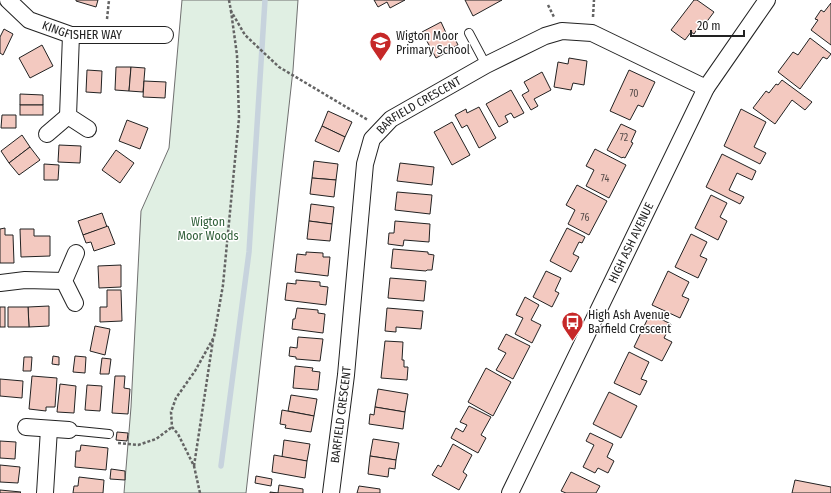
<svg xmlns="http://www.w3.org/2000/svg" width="831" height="493" font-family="'Fira Sans Condensed',sans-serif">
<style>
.green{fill:#e0efe3;stroke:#6f6f6f}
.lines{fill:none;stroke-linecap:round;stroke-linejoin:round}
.stream{stroke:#c7d3dd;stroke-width:5.5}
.building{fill:#f3c9c0;stroke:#222}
.lane-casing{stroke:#222;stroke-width:10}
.street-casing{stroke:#222;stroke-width:18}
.path{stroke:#646464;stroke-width:2.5;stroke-dasharray:3 2;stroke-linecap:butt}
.lane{stroke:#fff;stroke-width:8}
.street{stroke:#fff;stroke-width:16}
.labels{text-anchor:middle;stroke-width:3;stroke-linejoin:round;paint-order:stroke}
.number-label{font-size:10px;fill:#564c4a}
.street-label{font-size:12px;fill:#222;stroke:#fff}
.poi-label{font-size:12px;fill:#222;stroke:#fff;text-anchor:start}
.park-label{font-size:12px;fill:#2f5e38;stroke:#fff}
</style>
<rect width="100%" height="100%" fill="#fff"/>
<!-- green -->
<polygon class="green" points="182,0 298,0 293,70 246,493 124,493 131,407 141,211 169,148"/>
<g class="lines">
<!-- stream -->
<polyline class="stream" points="221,466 249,252 265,0"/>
</g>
<!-- building -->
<g class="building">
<polygon points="76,0 98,0 96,7 76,1"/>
<polygon points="374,0 405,0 390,8 387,2 378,7"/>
<polygon points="465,0 502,0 473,16"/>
<polygon points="694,0 697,0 714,12 702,28 699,26 694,34 691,32 685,40 671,30"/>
<polygon points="831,3 831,45 811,30 818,20 815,19 821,10 824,12"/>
<polygon points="441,22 447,35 452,33 458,45 454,47 455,48 436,58 422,32"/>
<polygon points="4,29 13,34 3,55 0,53 0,37"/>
<polygon points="810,38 831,54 827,59 823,57 800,89 778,72 793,52 798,55"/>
<polygon points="42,45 53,66 30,78 19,58"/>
<polygon points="569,58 587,61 584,85 573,83 571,90 554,87 558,62 568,64"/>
<polygon points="116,67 131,67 129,91 115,90"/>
<polygon points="131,67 145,68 143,92 129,91"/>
<polygon points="87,70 102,71 101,93 86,92"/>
<polygon points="629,70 655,82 643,107 638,105 630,120 610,111"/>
<polygon points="542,72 551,90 534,99 538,106 531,110 522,95 529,91 524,82"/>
<polygon points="782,80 812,102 805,110 792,100 775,124 753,108 766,91 769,93 776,84 778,85"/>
<polygon points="144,81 166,82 165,98 143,97"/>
<polygon points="511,90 524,113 514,118 511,113 505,116 508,122 499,127 486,104"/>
<polygon points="20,94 43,95 43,105 20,105"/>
<rect x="20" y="105" width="23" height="10"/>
<polygon points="479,107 496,138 479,148 467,125 462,128 455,115 466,109 467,113"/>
<polygon points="741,109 766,122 754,147 766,153 760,164 724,146"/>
<polygon points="328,111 352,122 345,137 322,126"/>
<polygon points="2,115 16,115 16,128 1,128"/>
<polygon points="127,120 148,128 140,149 119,141"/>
<polygon points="452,122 470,155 452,165 434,132"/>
<polygon points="621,124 636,131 631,142 633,143 625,158 623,157 622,158 607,150"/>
<polygon points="322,126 345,137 339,152 315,141"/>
<polygon points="22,135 30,147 9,163 1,151"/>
<polygon points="59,145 81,146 80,163 58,162"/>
<polygon points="30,147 40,160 19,175 9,163"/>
<polygon points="595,149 626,165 609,198 586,186 594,170 586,166"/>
<polygon points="116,150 134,163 120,183 102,170"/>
<polygon points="722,154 756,171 752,180 737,173 729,190 744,197 740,204 706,187"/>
<polygon points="314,161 338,164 336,180 312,178"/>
<polygon points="400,163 434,167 432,185 397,181"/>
<polygon points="44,164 59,165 58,180 44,180"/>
<polygon points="312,178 336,180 334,197 310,194"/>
<polygon points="577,185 607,201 589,235 568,224 575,210 566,205"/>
<polygon points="397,192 432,195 430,214 395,210"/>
<polygon points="711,195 727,203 720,217 727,221 718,240 695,228"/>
<polygon points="311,204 334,207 332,224 309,221"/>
<polygon points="102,213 107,227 83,235 78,221"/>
<polygon points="309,221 332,224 330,241 307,239"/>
<polygon points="395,221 430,224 429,242 404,240 403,246 388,244 389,233 394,233"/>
<polygon points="108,226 115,244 94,251 91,242 86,243 83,235"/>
<polygon points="5,228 5,235 13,235 14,263 0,263 0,229"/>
<polygon points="567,228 585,237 582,243 579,242 573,254 579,257 571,272 550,261"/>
<polygon points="20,229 34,229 34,236 50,236 50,256 21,257"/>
<polygon points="691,234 707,242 700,256 707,259 698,278 675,267"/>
<polygon points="393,249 428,252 428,254 434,255 432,270 427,270 426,271 391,268"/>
<polygon points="306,252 323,253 323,257 330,257 328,276 295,272 297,254 306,255"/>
<polygon points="121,265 121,287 99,288 98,266"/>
<polygon points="546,271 561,278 555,291 559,293 552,307 533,297"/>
<polygon points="668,271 689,282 682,296 689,299 680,318 652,305"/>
<polygon points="390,278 426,281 424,301 388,298"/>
<polygon points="296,280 320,282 320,286 328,287 326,305 285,300 287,283 296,284"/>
<polygon points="107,290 121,290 122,321 100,322 100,307 107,307"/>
<polygon points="525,297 539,305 531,320 541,325 532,343 515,334 523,318 516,315"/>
<polygon points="49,306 49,326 29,327 28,307"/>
<rect x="0" y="307" width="5" height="20"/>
<polygon points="8,307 28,307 29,327 8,327"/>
<polygon points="297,308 318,310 318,313 325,314 323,333 292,329 293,319 295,319"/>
<polygon points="387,308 423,311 421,329 396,327 396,332 385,331"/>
<polygon points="650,314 671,324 664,338 672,342 662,361 634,347"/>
<polygon points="95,326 110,329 105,355 90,351"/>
<polygon points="506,334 530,346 513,379 496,370 506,353 498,349"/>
<polygon points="298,337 323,339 320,361 296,359 296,357 289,356 290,347 297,348"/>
<polygon points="385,341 403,342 402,360 404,360 404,367 408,367 407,380 381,378"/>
<polygon points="629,352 649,362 641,379 647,381 640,395 614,383"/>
<polygon points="53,356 59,357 59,365 52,364"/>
<polygon points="75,356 86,357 85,373 73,372"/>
<polygon points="24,357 32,357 31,371 23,371"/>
<polygon points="102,358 111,359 109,374 100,374"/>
<polygon points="295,366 313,368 312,371 320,372 318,390 293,388"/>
<polygon points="486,368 511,382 493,416 468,402"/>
<polygon points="32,376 57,378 55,407 46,407 46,411 29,409"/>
<polygon points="115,376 125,376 124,388 130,389 128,414 112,413"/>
<polygon points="0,379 23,381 22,398 0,396"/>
<polygon points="60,384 76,386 74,413 57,412"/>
<polygon points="87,385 102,386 100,411 85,410"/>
<polygon points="378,389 408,394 405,412 375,407"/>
<polygon points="609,392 637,406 621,438 593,424"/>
<polygon points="291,395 317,399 314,416 288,411"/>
<polygon points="469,406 491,417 481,435 486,438 478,453 451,438 456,428 463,432 467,425 460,422"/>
<polygon points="375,407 405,412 403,429 369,424 370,414 374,415"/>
<polygon points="282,410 314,416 311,432 285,428 286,425 280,424"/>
<polygon points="117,432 128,433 127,441 116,440"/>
<polygon points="590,433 613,444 607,457 614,461 608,473 598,468 595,473 583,467 594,445 586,441"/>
<polygon points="373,439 399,443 396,460 370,456"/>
<polygon points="284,440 310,444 307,461 282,457"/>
<polygon points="0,441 16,442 15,459 0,458"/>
<polygon points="453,444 472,455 463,472 467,475 459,490 432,475 438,465 441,467"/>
<polygon points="81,445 108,448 106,470 75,467 76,451 80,451"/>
<polygon points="274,455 307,461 305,478 272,472"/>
<polygon points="370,456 396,460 395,469 389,468 388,477 368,474"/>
<polygon points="0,465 20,467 18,483 0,482"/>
<polygon points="111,469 125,471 125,480 110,479"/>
<polygon points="571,472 600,486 596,493 566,493 561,491"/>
<polygon points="256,476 272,479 271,486 255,483"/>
<polygon points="79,477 104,480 103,493 73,493 74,486 78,486"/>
<polygon points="795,480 831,487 831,493 792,493"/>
<polygon points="279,485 303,489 303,493 270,493 270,492 278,493"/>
<polygon points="359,486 380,489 380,493 357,493"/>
<polygon points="0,490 21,492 20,493 0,493"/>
</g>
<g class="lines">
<defs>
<g id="lane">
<polyline points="469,33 486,65"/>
<polyline points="69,430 109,434"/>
</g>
<g id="street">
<path id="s1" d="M8,0L29,20L71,35H165"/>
<polyline points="71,35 68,116 88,129"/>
<polyline points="47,134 68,116"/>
<polyline points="0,283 25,280 64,281"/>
<polyline points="75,303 64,281 76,253"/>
<polyline points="26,427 69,430"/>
<polyline points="45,493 49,429"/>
<path id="s2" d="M331,493L346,375L365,164L372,139L391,119L486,65L545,36L562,31L592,33L706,88"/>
<path id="s3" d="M510,493L706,88L767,0"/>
</g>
</defs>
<!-- lane casing -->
<use href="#lane" class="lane-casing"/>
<!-- street casing -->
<use href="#street" class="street-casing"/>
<!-- path -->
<g class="path">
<polyline points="229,0 231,11 245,35 279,67 368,120"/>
<polyline points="548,5 554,17"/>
<polyline points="593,17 594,0"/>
<polyline points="107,19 109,0"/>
<polyline points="118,443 138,445 156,439 172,427"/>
<polyline points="194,466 213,340"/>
<polyline points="200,493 194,466 178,434 172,427 171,412 176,398 195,371 214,337 223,285 239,118 237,55 231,11"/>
</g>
<!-- lane -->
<use href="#lane" class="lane"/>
<!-- street -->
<use href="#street" class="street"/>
</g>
<!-- icons -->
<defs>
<symbol id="school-pin" viewBox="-11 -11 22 30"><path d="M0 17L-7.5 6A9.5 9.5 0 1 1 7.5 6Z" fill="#c62828" stroke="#fff"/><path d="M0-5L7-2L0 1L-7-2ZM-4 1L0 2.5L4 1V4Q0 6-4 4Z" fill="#fff"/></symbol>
<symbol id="bus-pin" viewBox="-11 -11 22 30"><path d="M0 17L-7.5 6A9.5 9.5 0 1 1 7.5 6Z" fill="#c62828" stroke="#fff"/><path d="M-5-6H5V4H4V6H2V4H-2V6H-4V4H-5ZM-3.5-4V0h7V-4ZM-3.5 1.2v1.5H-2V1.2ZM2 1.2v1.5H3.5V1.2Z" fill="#fff"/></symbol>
</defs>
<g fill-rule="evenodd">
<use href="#school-pin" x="368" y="30" width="25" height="34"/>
<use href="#bus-pin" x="560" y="310" width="25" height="34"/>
</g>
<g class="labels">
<!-- number labels -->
<g class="number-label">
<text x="634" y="97">70</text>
<text x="624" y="141">72</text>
<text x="605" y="182">74</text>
<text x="585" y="221">76</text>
</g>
<!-- street labels -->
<g class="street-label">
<text dy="4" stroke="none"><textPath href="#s1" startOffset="84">KINGFISHER WAY</textPath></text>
<text dy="4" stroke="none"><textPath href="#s2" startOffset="415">BARFIELD CRESCENT</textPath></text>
<text dy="4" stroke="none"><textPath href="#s3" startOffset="278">HIGH ASH AVENUE</textPath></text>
<text dy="4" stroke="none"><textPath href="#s2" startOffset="79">BARFIELD CRESCENT</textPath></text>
</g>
<!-- poi labels -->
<g class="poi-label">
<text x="396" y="40">Wigton Moor<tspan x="396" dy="14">Primary School</tspan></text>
<text x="588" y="319">High Ash Avenue<tspan x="588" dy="14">Barfield Crescent</tspan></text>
</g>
<!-- park labels -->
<g class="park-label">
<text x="208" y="226">Wigton<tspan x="208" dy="14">Moor Woods</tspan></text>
</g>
</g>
<!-- scale -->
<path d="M691 30v6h53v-6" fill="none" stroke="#222222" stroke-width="2"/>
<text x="697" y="30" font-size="12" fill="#222222" stroke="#ffffff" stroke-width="3" paint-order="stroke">20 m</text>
</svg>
